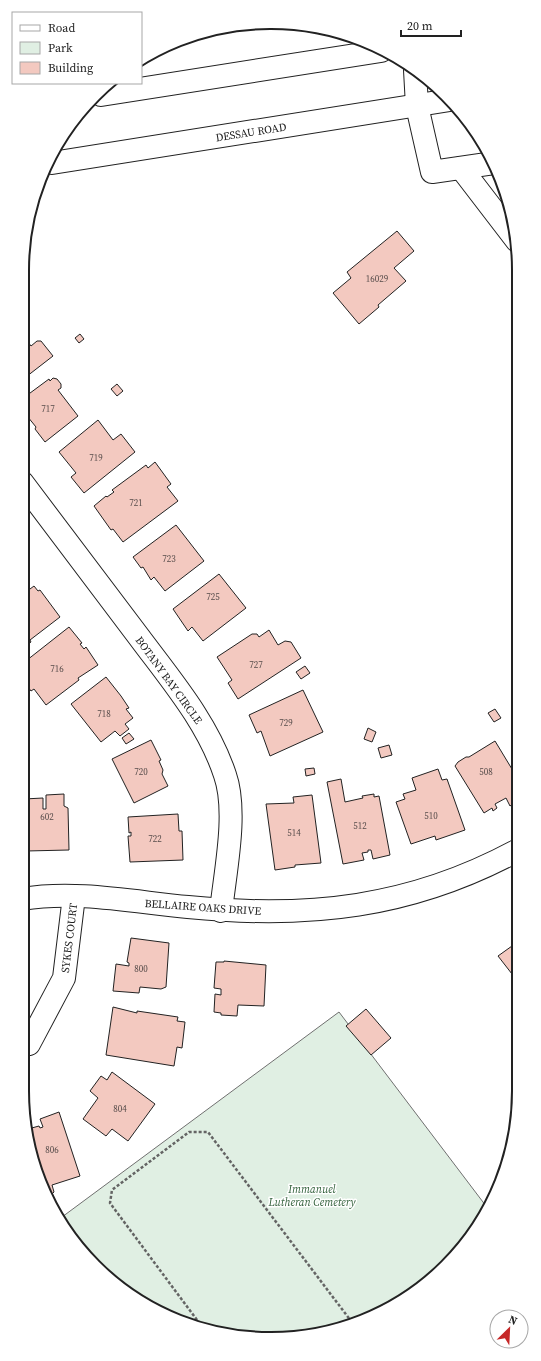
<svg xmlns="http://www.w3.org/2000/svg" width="541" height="1361" font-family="'Source Serif 4',serif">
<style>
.green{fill:#e0efe3;stroke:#6f6f6f}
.building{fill:#f3c9c0;stroke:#222}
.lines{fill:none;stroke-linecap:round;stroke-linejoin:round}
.minor-casing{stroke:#222;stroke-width:24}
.major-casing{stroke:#222;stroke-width:24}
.path{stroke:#646464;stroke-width:2.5;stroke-dasharray:3 2;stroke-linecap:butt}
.minor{stroke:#fff;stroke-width:22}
.major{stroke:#fff;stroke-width:22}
.labels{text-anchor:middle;stroke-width:3;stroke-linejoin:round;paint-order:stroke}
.number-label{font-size:9px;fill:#564c4a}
.street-label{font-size:11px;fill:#222;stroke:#fff}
.park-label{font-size:11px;font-style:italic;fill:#2f5e38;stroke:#fff}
.rim{fill:none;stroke:#222;stroke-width:2}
</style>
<rect width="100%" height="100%" fill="#fff"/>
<!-- green -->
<polygon class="green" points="339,1012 486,1206 468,1242 408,1297 319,1334 238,1337 146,1306 84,1254 62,1217"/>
<!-- building -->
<g class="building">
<polygon points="397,231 414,251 394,268 406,281 378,305 379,307 359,324 333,293 351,278 347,272"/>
<polygon points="22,334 31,346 37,341 41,341 53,356 22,380"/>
<polygon points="80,334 84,339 79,343 75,338"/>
<polygon points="53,378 57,379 61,384 61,388 58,390 78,416 45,442 35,429 36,427 23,411 22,399 49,379 50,381"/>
<polygon points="117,384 123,391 117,396 111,389"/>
<polygon points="98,420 113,440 121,434 135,452 84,493 71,477 76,473 59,452"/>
<polygon points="155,462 171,484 167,487 178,501 123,542 113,529 111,530 94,506 106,496 107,497 114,492 112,490 146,465 148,468"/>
<polygon points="176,525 204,561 165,591 154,577 151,580 143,567 141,568 133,557"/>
<polygon points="219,574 246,608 203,641 192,627 188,631 173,609"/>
<polygon points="34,586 38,591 40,590 60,617 30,640 31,642 23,648 22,595"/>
<polygon points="69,627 82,643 80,644 84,649 86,647 98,665 78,678 79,680 46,705 34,689 31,691 22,679 22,664"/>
<polygon points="269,630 278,645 285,641 291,642 301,658 238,699 228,683 232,680 217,657 252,634 257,634 259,637"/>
<polygon points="305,666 310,673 301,679 296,672"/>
<polygon points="106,677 121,696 129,708 126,709 133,718 125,724 129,729 120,736 115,731 101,742 71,704"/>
<polygon points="303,690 323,732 270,756 261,731 257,733 249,715"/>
<polygon points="495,709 501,718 494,722 488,713"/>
<polygon points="368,728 376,732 372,742 364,739"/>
<polygon points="25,729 29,735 22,740 22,731"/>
<polygon points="129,733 134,739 126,744 122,738"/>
<polygon points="151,740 161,760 159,761 163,770 162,774 168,786 134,803 112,759"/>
<polygon points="495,741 518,779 518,800 510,806 506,798 495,804 497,808 493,811 492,808 484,813 455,766 458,762 466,757 469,757"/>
<polygon points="389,745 392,755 381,758 378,748"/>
<polygon points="314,768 315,774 306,776 305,769"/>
<polygon points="438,769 442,780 447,779 465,830 436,840 435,836 411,844 396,802 405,799 403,794 416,790 412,778"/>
<polygon points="341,779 345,802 363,798 362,796 374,794 374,797 379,796 390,855 373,859 371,850 368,850 368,852 362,853 364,860 343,864 327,782"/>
<polygon points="64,794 64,806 68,808 69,850 26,851 24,799 43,798 43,809 46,809 46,795"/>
<polygon points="312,795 321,863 295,865 295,867 275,870 266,804 294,803 293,797"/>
<polygon points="178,814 179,831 182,831 183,860 130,862 128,836 131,836 131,832 129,833 128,817"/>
<polygon points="131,938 169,943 166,987 161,989 140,987 139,993 113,991 116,964 129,966 129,963 127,962"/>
<polygon points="519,941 519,983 498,956"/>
<polygon points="224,961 266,965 264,1006 238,1005 237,1016 221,1015 221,1013 214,1012 215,994 221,995 221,989 214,988 216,962 224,962"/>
<polygon points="113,1007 137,1013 137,1011 178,1017 177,1021 185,1022 182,1048 177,1047 174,1066 106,1055"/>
<polygon points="366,1009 391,1038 371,1055 346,1026"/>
<polygon points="112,1072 155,1104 128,1141 112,1129 106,1136 83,1119 98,1098 90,1091 101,1076 107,1080"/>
<polygon points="59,1112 80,1176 52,1185 54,1192 50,1196 35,1171 28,1129 39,1126 40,1128 43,1127 40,1119"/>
</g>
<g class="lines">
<defs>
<g id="minor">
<polyline points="417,106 432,172 494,163"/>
<polyline points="461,168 517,241"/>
<path d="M22,482C61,534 100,586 139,637C171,680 208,723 225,775C238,812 225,872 221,911"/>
<path d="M22,899C76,890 134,902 188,907C308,919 411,908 518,850"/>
<polyline points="29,1044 64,978 74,896"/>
</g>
<g id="major">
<polyline points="415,70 417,106"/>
<polyline points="101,95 381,51"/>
<polyline points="52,163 450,100"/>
</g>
</defs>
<!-- minor casing -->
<use href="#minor" class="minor-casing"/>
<!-- major casing -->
<use href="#major" class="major-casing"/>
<!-- path -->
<polyline class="path" points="200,1324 110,1203 112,1190 189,1132 208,1132 351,1321"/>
<!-- minor -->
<use href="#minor" class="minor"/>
<!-- major -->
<use href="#major" class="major"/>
</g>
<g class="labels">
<!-- number labels -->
<g class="number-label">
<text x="377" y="282">16029</text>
<text x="48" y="412">717</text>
<text x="96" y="461">719</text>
<text x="136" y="506">721</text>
<text x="169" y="562">723</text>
<text x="213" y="600">725</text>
<text x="256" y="668">727</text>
<text x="57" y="672">716</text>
<text x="104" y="717">718</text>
<text x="286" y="726">729</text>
<text x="141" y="775">720</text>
<text x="486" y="775">508</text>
<text x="431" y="819">510</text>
<text x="47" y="820">602</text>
<text x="360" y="829">512</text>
<text x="294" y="836">514</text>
<text x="155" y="842">722</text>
<text x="141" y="972">800</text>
<text x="120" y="1112">804</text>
<text x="52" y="1153">806</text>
</g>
<!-- street labels -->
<g class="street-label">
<text transform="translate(251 132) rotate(-9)" y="4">DESSAU ROAD</text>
<text transform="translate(169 680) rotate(54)" y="4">BOTANY BAY CIRCLE</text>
<text transform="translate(203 907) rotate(4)" y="4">BELLAIRE OAKS DRIVE</text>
<text transform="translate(69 938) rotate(-83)" y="4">SYKES COURT</text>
</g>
<!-- park labels -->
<g class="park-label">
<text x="312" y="1193">Immanuel<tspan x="312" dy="13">Lutheran Cemetery</tspan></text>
</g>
</g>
<!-- crop -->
<path d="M0 0H541V1361H0ZM270 29H271A241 241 0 0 1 512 270V1091A241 241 0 0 1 271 1332H270A241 241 0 0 1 29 1091V270A241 241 0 0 1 270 29Z" fill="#fff" fill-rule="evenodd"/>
<path class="rim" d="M270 29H271A241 241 0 0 1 512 270V1091A241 241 0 0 1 271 1332H270A241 241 0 0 1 29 1091V270A241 241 0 0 1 270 29Z"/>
<!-- legend -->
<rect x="12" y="12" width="130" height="72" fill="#ffffff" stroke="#a7a7a7"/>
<rect x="20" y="25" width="20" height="6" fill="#ffffff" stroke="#a7a7a7"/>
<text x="48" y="32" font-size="12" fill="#222222">Road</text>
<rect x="20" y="42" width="20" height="12" fill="#e0efe3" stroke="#a7a7a7"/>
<text x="48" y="52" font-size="12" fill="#222222">Park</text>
<rect x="20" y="62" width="20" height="12" fill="#f3c9c0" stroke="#a7a7a7"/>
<text x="48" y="72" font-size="12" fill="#222222">Building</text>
<!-- north arrow -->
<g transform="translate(509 1329) rotate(24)"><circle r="19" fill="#ffffff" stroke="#a7a7a7"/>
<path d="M0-3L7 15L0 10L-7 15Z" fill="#c62828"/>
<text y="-6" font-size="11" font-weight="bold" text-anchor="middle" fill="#222222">N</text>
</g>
<!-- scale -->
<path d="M401 30v6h60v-6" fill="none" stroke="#222222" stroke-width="2"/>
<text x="407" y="30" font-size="12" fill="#222222" stroke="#ffffff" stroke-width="3" paint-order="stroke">20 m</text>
</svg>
